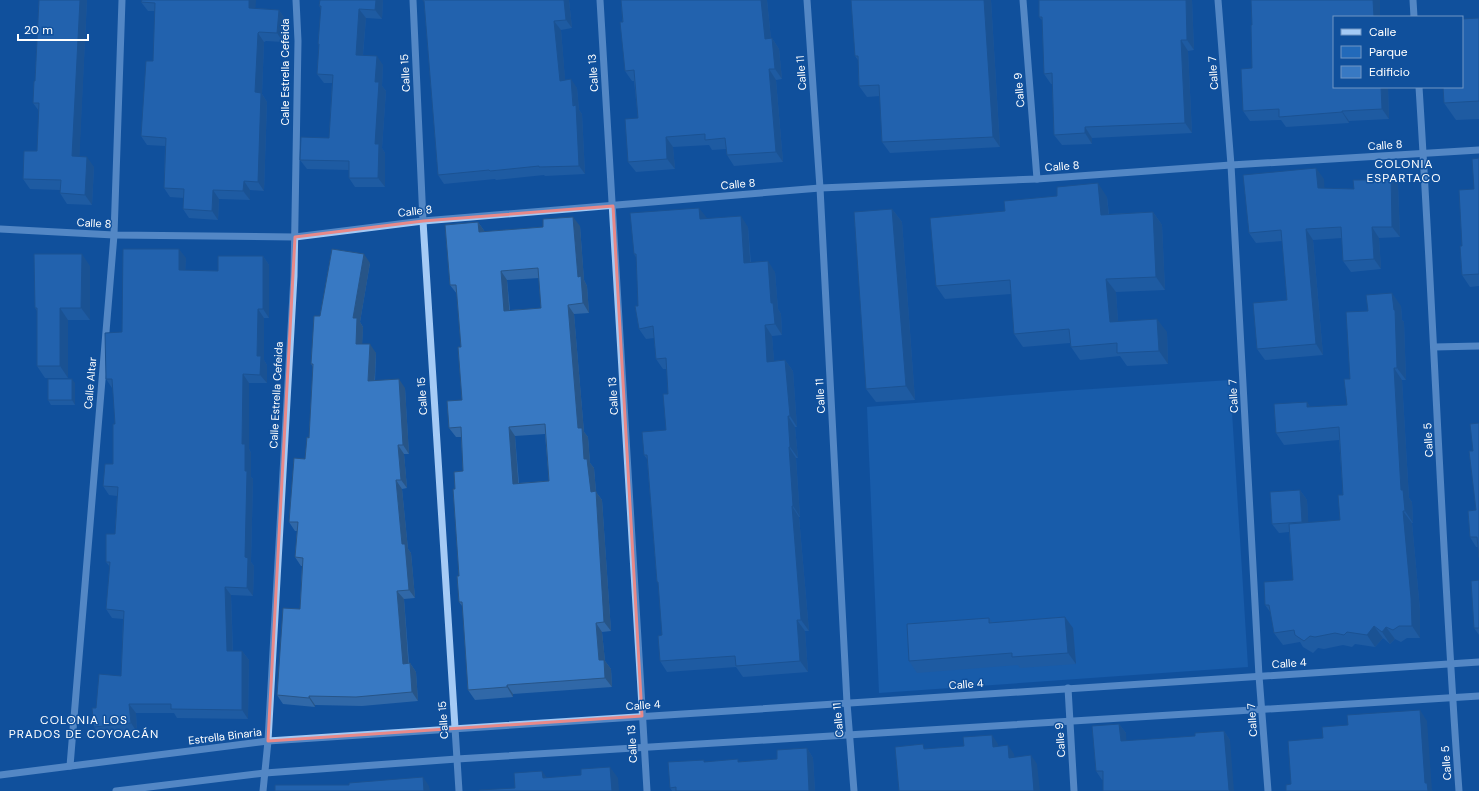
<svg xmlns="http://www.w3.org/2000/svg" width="1479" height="791" font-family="'DM Sans',sans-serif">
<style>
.green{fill:#226aba}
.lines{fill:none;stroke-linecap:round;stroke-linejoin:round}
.minor{stroke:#a4caf5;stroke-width:7}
.wall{fill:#3068a8;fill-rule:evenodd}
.shaded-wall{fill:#275588}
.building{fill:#3879c3;stroke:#275588;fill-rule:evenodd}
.marked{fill:none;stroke:#e88989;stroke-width:3;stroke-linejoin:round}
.labels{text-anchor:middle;stroke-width:3;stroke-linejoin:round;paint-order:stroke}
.street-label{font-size:11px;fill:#fff;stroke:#10509c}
.neighbourhood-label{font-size:12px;letter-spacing:1px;fill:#fff;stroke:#10509c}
</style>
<rect width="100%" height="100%" fill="#10509c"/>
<!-- green -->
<polygon class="green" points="1230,380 1248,667 879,693 867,407 1062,391"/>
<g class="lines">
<!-- minor -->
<g class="minor">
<polyline points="413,0 423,221 459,791"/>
<polyline points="600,0 647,791"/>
<polyline points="807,0 820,188 847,703 854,791"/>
<polyline points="1023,0 1037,179"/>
<polyline points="1218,0 1231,165 1259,676 1268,791"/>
<polyline points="1413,0 1414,17"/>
<path d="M1419,87C1434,322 1442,557 1459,791"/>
<polyline points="0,229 114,235 295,237 423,221 820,188 1037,179 1231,165 1479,150"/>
<polyline points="1434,347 1479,346"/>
<polyline points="1068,688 1074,791"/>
<polyline points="70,766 114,235 122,0"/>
<polyline points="0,775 268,741 1479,662"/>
<polyline points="116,791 265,773 457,759 1479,696"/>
<polyline points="263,791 268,741 294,276 298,41 296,0"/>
</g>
</g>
<!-- wall -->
<g class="wall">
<polygon points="39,0 87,0 79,157 94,167 92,205 67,204 60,193 60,190 30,189 23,179 37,151 39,111 33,103 35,81"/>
<polygon points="383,0 382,19 366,18 363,55 383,65 382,86 386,91 382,148 385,153 385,187 355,187 349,178 349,170 307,169 300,160 329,138 332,83 324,83 317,74 319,46 318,44 321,9 319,6"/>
<polygon points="569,0 572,28 561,30 565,80 577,88 579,110 582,114 585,174 545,176 544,175 496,180 495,179 444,184 438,175 424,2 423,1"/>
<polygon points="621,0 767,0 771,39 772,38 779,49 782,79 776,80 783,162 734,166 727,155 726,149 712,150 709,145 673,147 675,169 636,172 628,162 638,118 634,81 632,81 625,71"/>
<polygon points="991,0 1000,147 890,153 882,142 880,96 867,97 859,86 858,60 855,56"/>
<polygon points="1039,0 1192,0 1194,50 1188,51 1192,133 1092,138 1092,144 1062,145 1054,135 1052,84 1051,84 1044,74 1042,20 1039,17"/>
<polygon points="141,2 256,8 279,10 285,19 283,42 266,41 264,42 262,94 267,102 264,191 250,190 250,200 219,199 218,220 189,218 183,209 184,198 170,197 164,188 165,146 147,145 141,136 153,61 155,11 148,11"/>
<polygon points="1334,17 1388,87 1389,119 1349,121 1349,123 1286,127 1281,120 1250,121 1243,111 1252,68 1252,25"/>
<polygon points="1479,18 1479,119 1456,120 1444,103"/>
<polygon points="1479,158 1479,286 1470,287 1462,275 1462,246 1474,189"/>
<polygon points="1324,179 1324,188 1354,189 1398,184 1400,237 1379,238 1381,269 1351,272 1343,261 1342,238 1313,240 1323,355 1265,360 1257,349 1287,300 1282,241 1256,243 1249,233"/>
<polygon points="1107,197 1109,214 1153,212 1162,225 1165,290 1116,292 1118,322 1167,332 1168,364 1127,366 1120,356 1080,360 1071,347 1070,343 1023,347 1014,334 1011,294 945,299 936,286 1005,211"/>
<polygon points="892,209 902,222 915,400 876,402 866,389"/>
<polygon points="707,219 748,227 751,263 775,272 778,309 781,314 782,335 772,336 774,361 785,360 793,371 797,427 795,427 798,458 796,458 800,517 799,517 809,631 805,631 808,672 743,677 736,667 667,672 660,661 662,635 659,583 657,582 647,459 644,455 666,430 668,394 667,369 663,369 656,359 654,338 646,339 639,329 637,259 634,254"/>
<path d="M478,222L485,232L580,226L584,280L587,286L589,313L574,314L584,432L588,437L590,463L594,468L596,492L602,500L611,631L602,632L605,661L611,669L612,687L513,694V697L475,700L468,690L463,607L459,602V576L455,489L463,471L461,437H456L449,428L462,400L461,347L457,294L450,285ZM539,278L541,308L510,310L507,280ZM545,434L549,481L519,483L515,436Z"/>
<polygon points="263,256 269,265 269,318 264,318 264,360 267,365 267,383 249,383 249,449 251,453 251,477 253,479 251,562 254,566 253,596 231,595 233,651 242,651 249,660 248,719 177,718 174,713 136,713 137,732 100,736 94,727 96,708 121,676 123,619 112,618 106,609 110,567 106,562 115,534 117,496 109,495 103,486 113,464 115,424 113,388 112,388 106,379 122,332 186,258 185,270 218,271"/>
<polygon points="370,263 360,322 363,327 362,344 376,353 375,381 405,388 409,454 404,454 407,488 402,489 408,549 411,553 415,598 404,599 409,663 410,663 416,672 418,701 362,706 315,705 315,707 283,704 277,695 300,609 302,566 301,566 295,557 297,531 295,531 289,522 305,459 309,438 313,367 311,364 320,316"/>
<polygon points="90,266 90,320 68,320 68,378 45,378 37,366 37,311 35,308"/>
<polygon points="1401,306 1402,320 1404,322 1406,380 1402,380 1409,498 1412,502 1413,523 1412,523 1420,610 1420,638 1407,638 1401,642 1395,639 1390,644 1383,638 1375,647 1355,644 1352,647 1343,645 1324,649 1318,648 1313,653 1303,647 1300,642 1283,645 1274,633 1271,613 1265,605 1293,580 1289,532 1279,533 1272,524 1300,490 1307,500 1308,523 1340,520 1343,495 1339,440 1284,445 1276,433 1307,402 1310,407 1347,405 1350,379 1368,311"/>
<polygon points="75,383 75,405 51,405 48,400"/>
<polygon points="1479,423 1479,558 1478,547 1476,547 1470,537 1468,511 1476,510 1469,451 1473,451 1470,424"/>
<polygon points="1479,580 1479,635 1474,628"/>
<polygon points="989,618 992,622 1073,628 1076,664 1020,668 1018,665 917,673 909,661"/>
<polygon points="1119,724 1126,733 1126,741 1195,736 1224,731 1230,740 1102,780 1096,771"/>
<polygon points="807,748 813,758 815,791 672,791 670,788 705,762 740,762 777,759"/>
</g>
<!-- shaded-wall -->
<g class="shaded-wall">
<polygon points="80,0 87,0 79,167 72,156"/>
<polygon points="249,0 256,0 255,17 249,8"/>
<polygon points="376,0 383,0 382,19 375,10"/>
<polygon points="564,0 569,0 572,28 566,20"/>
<polygon points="761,0 767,0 772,49 765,39"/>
<polygon points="984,0 991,0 1000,147 993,137"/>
<polygon points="1186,0 1192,0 1194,50 1187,40"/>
<polygon points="1373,0 1380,0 1380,17 1374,17"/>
<polygon points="359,9 366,18 362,64 356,55"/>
<polygon points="279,10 285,19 283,42 277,33"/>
<polygon points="554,21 561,30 566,90 560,81"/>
<polygon points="258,33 264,42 262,94 267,102 264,191 258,182 255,92"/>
<polygon points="772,38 779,49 782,79 775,69"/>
<polygon points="1181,40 1188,51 1192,133 1185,123"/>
<polygon points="377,56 383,65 382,86 386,91 382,148 385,153 385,187 378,178 375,144 375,82"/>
<polygon points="769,69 776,80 783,162 776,152"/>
<polygon points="571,79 577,88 579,110 582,114 585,174 579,166"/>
<polygon points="1381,87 1388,87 1389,119 1382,109"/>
<polygon points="1342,111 1349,121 1349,123 1342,112"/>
<polygon points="1085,127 1092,138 1092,144 1085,133"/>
<polygon points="666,137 673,147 675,169 667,159"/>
<polygon points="87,157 94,167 92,205 85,195"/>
<polygon points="1316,168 1324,179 1325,198 1318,188"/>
<polygon points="1391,174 1398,184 1400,237 1392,227"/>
<polygon points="244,181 250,190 250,200 243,191"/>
<polygon points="1098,183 1107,197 1110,228 1101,215"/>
<polygon points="213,190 219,199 218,220 212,211"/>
<polygon points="699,208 707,218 700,219"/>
<polygon points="892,209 902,222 915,400 906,386"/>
<polygon points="1153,212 1162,225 1165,290 1156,277"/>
<polygon points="741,216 748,227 751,274 744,263"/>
<polygon points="573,217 580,226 584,280 587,286 589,313 583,303 578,277"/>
<polygon points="478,222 485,232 479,232"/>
<polygon points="1372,227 1379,238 1381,269 1374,259"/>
<polygon points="1306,229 1313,240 1323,355 1316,344"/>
<polygon points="179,249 186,258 185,279 179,270"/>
<polygon points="82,254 90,266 90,320 81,308"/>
<polygon points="364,254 370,263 360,322 363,327 362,352 356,344 353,318"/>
<polygon points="263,256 269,265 269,318 263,309"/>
<polygon points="768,261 775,272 778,309 781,314 782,335 775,324 771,303"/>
<polygon points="501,271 507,280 510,320 504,311"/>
<polygon points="1106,279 1116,292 1119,335 1110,322"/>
<polygon points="1392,293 1401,306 1402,320 1404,322 1406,380 1397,368"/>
<polygon points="568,305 574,314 584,432 588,437 590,463 594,468 596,492 602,500 611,631 604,622 591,492 578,428"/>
<polygon points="60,308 68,320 68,378 60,366"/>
<polygon points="258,309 264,318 264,360 267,365 267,383 260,375 257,356"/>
<polygon points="1157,319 1167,332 1168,364 1159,351"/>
<polygon points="765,325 772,336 775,372 767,362"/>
<polygon points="370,344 376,353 374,390 368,381"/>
<polygon points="785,360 793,371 797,427 790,416"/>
<polygon points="1394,368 1402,380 1409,498 1412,502 1413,523 1405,511 1401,490"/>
<polygon points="243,374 249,383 249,449 251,453 251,477 253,479 251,562 254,566 253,596 247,588 245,557 245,471 242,444"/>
<polygon points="72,379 75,383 75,405 72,400"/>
<polygon points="399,379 405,388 409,454 403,445"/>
<polygon points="1307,402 1315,414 1307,407"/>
<polygon points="788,416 795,427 798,458 790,447"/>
<polygon points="509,427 515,436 519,493 513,484"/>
<polygon points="398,445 404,454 407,488 401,480"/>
<polygon points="789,447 796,458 800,517 793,506"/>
<polygon points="396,480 402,489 408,549 411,553 415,598 409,590 402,544"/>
<polygon points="1300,490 1307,500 1309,532 1302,522"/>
<polygon points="792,506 799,517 809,631 801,620"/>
<polygon points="1403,511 1412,523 1420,610 1420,638 1412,626"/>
<polygon points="225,587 231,595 233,660 227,651"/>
<polygon points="397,591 404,599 409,673 403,664"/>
<polygon points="1065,617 1073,628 1076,664 1068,653"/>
<polygon points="797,620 805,631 808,672 800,661"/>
<polygon points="596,623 602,632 605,661 611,669 612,687 605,678 599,660"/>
<polygon points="1374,626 1383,638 1375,647 1367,635"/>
<polygon points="1386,627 1395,639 1390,644 1382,632"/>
<polygon points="242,651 249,660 248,719 242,710"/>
<polygon points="410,663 416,672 418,701 412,692"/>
<polygon points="507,685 513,694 513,697 507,687"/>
<polygon points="309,696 315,705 315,707 309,698"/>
<polygon points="129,704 136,713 137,732 131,723"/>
<polygon points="1420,710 1427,721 1432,790 1433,791 1428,791 1425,783"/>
<polygon points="1119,724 1126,733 1127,750 1121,741"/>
<polygon points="1224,731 1230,740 1234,791 1230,791 1229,790"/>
<polygon points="992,735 998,744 999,756 993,747"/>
<polygon points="1008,745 1014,754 1016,767 1009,758"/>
<polygon points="807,748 813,758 815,791 809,791"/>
<polygon points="1031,755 1037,764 1040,791 1034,791"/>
<polygon points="610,767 618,778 619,791 612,791"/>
<polygon points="542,771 550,782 543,778"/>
<polygon points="423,777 429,786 430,791 424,791"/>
</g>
<!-- building -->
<g class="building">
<polygon points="39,0 80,0 72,156 87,157 85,195 60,193 61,180 23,179 24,151 37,151 39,103 33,103 34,81 35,81"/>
<polygon points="142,0 249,0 249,8 279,10 277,33 259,32 258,33 255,92 261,93 258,182 244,181 243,191 213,190 212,211 183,209 184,189 164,188 166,138 141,136 146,61 153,61 155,3 141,2"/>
<polygon points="320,0 376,0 375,10 359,9 356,55 377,56 375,82 379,82 375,144 379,144 378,178 349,178 349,161 300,160 301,137 329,138 333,75 317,74 319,44 318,44 321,6 319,6"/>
<polygon points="423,0 564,0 566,20 554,21 560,81 571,79 573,106 576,105 579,166 539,167 539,166 490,171 489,170 438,175 424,1 423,1"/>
<polygon points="621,0 761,0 765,39 772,38 775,69 769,69 776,152 727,155 725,138 705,140 705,134 666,137 667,159 628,162 625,119 638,118 634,70 625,71 620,22 623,22"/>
<polygon points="851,0 984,0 993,137 882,142 879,85 859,86 858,56 855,56"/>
<polygon points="1039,0 1186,0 1187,40 1181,40 1185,123 1085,127 1085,133 1054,135 1052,73 1044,74 1042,17 1039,17"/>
<polygon points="1251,0 1373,0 1374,17 1334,17 1334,87 1381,87 1382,109 1342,111 1342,112 1279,117 1279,109 1243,111 1241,69 1252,68 1251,25 1252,25"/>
<polygon points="1479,18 1479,101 1444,103 1443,87 1462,87 1462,19"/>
<polygon points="1479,158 1479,274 1462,275 1460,246 1462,246 1459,190 1474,189 1472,159"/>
<polygon points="1316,168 1318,188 1354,189 1353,180 1373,180 1372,174 1391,174 1392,227 1372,227 1374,259 1343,261 1341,227 1306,229 1316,344 1257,349 1253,303 1287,300 1281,230 1249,233 1243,175"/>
<polygon points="1098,183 1101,215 1153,212 1156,277 1106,279 1110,322 1157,319 1159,351 1117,353 1117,343 1071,347 1069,329 1014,334 1010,280 936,286 930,218 1005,211 1004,201 1057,196 1057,187"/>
<polygon points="699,208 700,219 741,216 744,263 768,261 771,303 773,303 775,324 765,325 767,362 785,360 790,416 788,416 790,447 789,447 793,506 792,506 801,620 797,620 800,661 736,666 735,656 660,661 658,636 662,635 658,582 657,582 647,455 644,455 642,432 666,430 663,394 668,394 666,358 656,359 653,326 639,329 635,306 638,306 636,254 634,254 630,213"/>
<polygon points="892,209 906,386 866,389 854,212"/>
<path d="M573,217L578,277L581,276L583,303L568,305L578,428H582L584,459H587L591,492L596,491L604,622L596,623L599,660H604L605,678L507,685V687L468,690L462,602H459L457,576H459L453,489H455L454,472L463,471L461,427L449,428L447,401L462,400L458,347H461L456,285H450L445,225L478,222L479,232L543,227V219ZM538,268L541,308L504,311L501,271ZM545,424L549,481L513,484L509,427Z"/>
<polygon points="123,249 179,249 179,270 218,271 218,256 263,256 263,309 258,309 257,356 261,356 260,375 243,374 242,444 245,444 245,471 247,471 245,557 248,558 247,588 225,587 227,651 242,651 242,710 171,709 171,704 129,704 131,723 94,727 92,708 96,708 99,674 121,676 124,611 106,609 110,562 106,562 106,534 115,534 118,487 103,486 105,464 113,464 113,424 115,424 112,379 106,379 105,333 122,332"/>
<polygon points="332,249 364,254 353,318 357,318 356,344 370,344 368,381 399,379 403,445 398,445 401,480 396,480 402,544 405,544 409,590 397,591 403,664 410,663 412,692 356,697 309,696 309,698 277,695 283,608 300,609 303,558 295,557 298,522 289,522 294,458 305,459 307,437 309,438 313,364 311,364 314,316 320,316"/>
<polygon points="34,254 82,254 81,308 60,308 60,366 37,366 37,308 35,308"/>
<polygon points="1392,293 1394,310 1395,310 1397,368 1394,368 1401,490 1403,490 1405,511 1403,511 1411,598 1412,626 1399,626 1393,630 1386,627 1382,632 1374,626 1367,635 1347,632 1344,635 1335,633 1315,637 1310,636 1304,641 1295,635 1294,630 1274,633 1269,605 1265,605 1264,582 1293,580 1289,524 1340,520 1338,495 1343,495 1339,427 1276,433 1274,404 1307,402 1307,407 1347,405 1344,379 1350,379 1346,312 1368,311 1366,295"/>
<rect x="48" y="379" width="24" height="21"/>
<polygon points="1479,423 1479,558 1477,537 1470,537 1468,511 1476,510 1469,451 1473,451 1470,424"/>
<polygon points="1300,490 1302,522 1272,524 1270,492"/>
<polygon points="1479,580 1479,628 1474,628 1471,581"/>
<polygon points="1065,617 1068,653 1012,657 1012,653 909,661 907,624 989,618 989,623"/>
<polygon points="1420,710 1425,783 1427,783 1428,791 1286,791 1286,785 1291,784 1288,741 1323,738 1322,727 1348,725 1347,715"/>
<polygon points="1119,724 1121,741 1195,736 1195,733 1224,731 1229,790 1230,790 1230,791 1103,791 1103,771 1096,771 1092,726"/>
<polygon points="992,735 993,747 1008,745 1009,758 1031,755 1034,791 899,791 895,747 923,744 924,749 964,746 963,737"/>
<polygon points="807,748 809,791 676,791 676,787 670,788 668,762 704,760 704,762 738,759 738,762 777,759 777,750"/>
<polygon points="610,767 612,791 480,791 479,790 515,788 514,773 542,771 543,778 581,775 581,769"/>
<polygon points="423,777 424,791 275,791 275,785 349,785 349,783"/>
</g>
<!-- marked area -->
<path d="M0 0H1479V791H0ZM613,206L642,716L268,741L295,237L423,221Z" fill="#10509c" fill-opacity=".55" fill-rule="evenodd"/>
<path class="marked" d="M613,206L642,716L268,741L295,237L423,221Z"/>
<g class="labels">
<!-- street labels -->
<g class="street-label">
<text transform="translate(285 72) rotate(-90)" y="4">Calle Estrella Cefeida</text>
<text transform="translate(405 73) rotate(-93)" y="4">Calle 15</text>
<text transform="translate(593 73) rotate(-94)" y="4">Calle 13</text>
<text transform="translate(801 73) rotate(-94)" y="4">Calle 11</text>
<text transform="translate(1213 73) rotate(-94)" y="4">Calle 7</text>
<text transform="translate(1019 90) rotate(-95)" y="4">Calle 9</text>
<text transform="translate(1385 145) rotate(-4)" y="4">Calle 8</text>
<text transform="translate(1062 166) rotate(-4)" y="4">Calle 8</text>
<text transform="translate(738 184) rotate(-5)" y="4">Calle 8</text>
<text transform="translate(415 211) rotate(-6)" y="4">Calle 8</text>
<text transform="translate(94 223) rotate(3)" y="4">Calle 8</text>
<text transform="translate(90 383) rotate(-85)" y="4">Calle Altar</text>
<text transform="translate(276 395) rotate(-87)" y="4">Calle Estrella Cefeida</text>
<text transform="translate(422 396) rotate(-94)" y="4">Calle 15</text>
<text transform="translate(613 396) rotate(-93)" y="4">Calle 13</text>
<text transform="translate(820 396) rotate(-93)" y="4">Calle 11</text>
<text transform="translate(1233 396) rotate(-93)" y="4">Calle 7</text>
<text transform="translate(1428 440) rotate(-93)" y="4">Calle 5</text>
<text transform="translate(1289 663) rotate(-4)" y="4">Calle 4</text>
<text transform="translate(966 684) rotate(-4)" y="4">Calle 4</text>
<text transform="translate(643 705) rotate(-4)" y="4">Calle 4</text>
<text transform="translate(443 720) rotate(-94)" y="4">Calle 15</text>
<text transform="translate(838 720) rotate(-95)" y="4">Calle 11</text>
<text transform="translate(1252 720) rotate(-94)" y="4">Calle 7</text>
<text transform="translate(225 736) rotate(-7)" y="4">Estrella Binaria</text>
<text transform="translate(1060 740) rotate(-94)" y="4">Calle 9</text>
<text transform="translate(632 744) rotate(-93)" y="4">Calle 13</text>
<text transform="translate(1446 763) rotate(-94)" y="4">Calle 5</text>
</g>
<!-- neighbourhood labels -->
<g class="neighbourhood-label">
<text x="1404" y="168">COLONIA<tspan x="1404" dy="14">ESPARTACO</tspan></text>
<text x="84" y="724">COLONIA LOS<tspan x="84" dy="14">PRADOS DE COYOACÁN</tspan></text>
</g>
</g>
<!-- legend -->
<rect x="1333" y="16" width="130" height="72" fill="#10509c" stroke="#7096c4"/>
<rect x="1341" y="29" width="20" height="6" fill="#a4caf5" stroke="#7096c4"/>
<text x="1369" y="36" font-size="12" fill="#ffffff">Calle</text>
<rect x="1341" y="46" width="20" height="12" fill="#226aba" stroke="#7096c4"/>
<text x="1369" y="56" font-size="12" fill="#ffffff">Parque</text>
<rect x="1341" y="66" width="20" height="12" fill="#3879c3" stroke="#7096c4"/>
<text x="1369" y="76" font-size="12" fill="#ffffff">Edificio</text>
<!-- scale -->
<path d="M18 34v6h70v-6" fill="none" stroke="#ffffff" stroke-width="2"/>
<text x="24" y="34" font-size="12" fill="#ffffff" stroke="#10509c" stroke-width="3" paint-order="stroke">20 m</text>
</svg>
